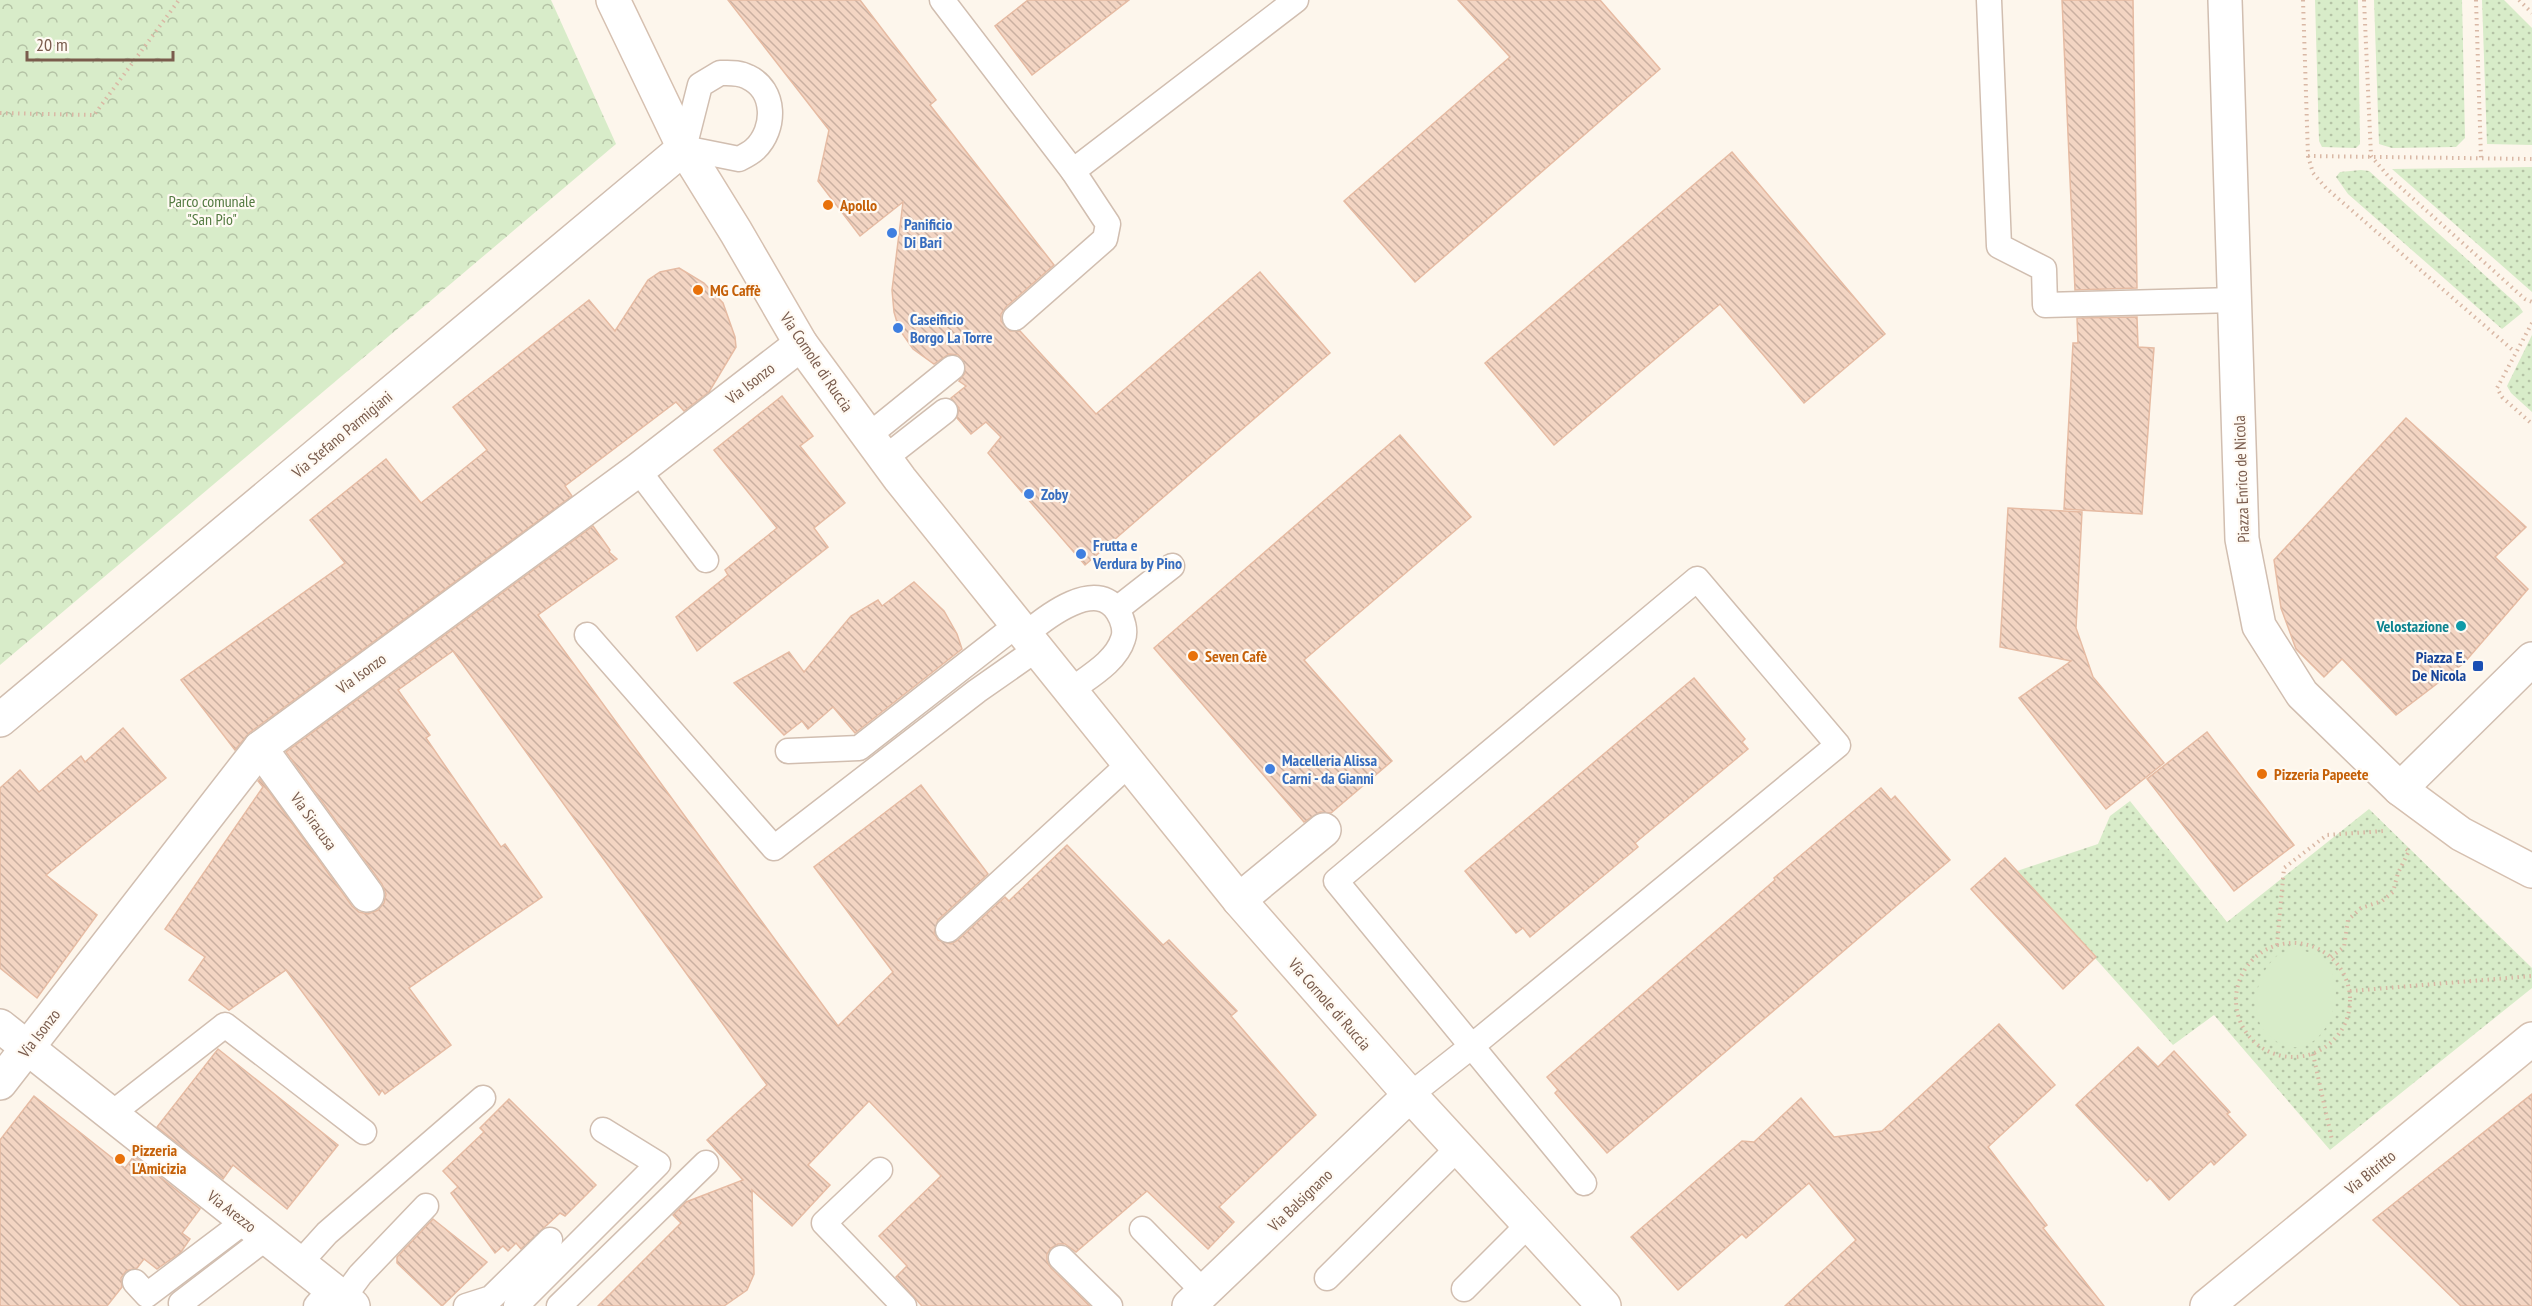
<svg xmlns="http://www.w3.org/2000/svg" width="2532" height="1306" font-family="'PT Sans Narrow',sans-serif">
<style>
.grass{fill:url(#grass-dots)}
.park{fill:url(#park-crowns)}
.pitch{fill:#d8ecc9}
.building{fill:url(#building-back-hatch);stroke:#e6bba3;stroke-width:1.5}
.lines{fill:none;stroke-linecap:round;stroke-linejoin:round}
.lane-casing{stroke:#d1beb0;stroke-width:27}
.street-casing{stroke:#d1beb0;stroke-width:36}
.secondary-casing{stroke:#d6c0b0;stroke-width:36}
.path{stroke:#d9b8a5;stroke-width:4;stroke-dasharray:1.5 4.5;stroke-linecap:butt}
.lane{stroke:#fff;stroke-width:24}
.street{stroke:#fff;stroke-width:33}
.secondary{stroke:#fff;stroke-width:33}
.food-dot{fill:#e8710a;stroke:#fffaf3;stroke-width:2}
.shop-dot{fill:#3f7fe0;stroke:#fffaf3;stroke-width:2}
.culture-dot{fill:#0f9aa8;stroke:#fffaf3;stroke-width:2}
.transit-dot{fill:#1a4fb4;stroke:#fffaf3;stroke-width:2}
.labels{text-anchor:middle;stroke-width:4.5;stroke-linejoin:round;paint-order:stroke}
.park-label{font-size:16px;fill:#537a41;stroke:#fffaf3}
.food-label{font-size:16px;font-weight:bold;fill:#c56008;stroke:#fffaf3;text-anchor:start}
.shop-label{font-size:16px;font-weight:bold;fill:#366cbe;stroke:#fffaf3;text-anchor:start}
.street-label{font-size:16px;fill:#7a5c4d;stroke:#fffaf3}
.culture-label{font-size:16px;font-weight:bold;fill:#0d838f;stroke:#fffaf3;text-anchor:end}
.transit-label{font-size:16px;font-weight:bold;fill:#164399;stroke:#fffaf3;text-anchor:end}
</style>
<defs>
<pattern id="grass-dots" width="8" height="8" patternUnits="userSpaceOnUse" patternTransform="scale(1.5)"><rect width="8" height="8" fill="#d8ecc9"/><path d="M2 2h.1M6 6h.1" fill="none" stroke="#b4c2a5" stroke-width="1.8" stroke-linecap="round"/></pattern>
<pattern id="park-crowns" width="20" height="18" patternUnits="userSpaceOnUse" patternTransform="scale(1.5)"><rect width="20" height="18" fill="#d8ecc9"/><path d="M2 6a3 3 0 1 1 6 0M12 15a3 3 0 1 1 6 0" fill="none" stroke="#b4c2a5"/></pattern>
<pattern id="building-back-hatch" width="6" height="6" patternUnits="userSpaceOnUse" patternTransform="scale(1.5)"><rect width="6" height="6" fill="#f3d5c3"/><path d="M-1 5l2 2M0 0l6 6M5-1l2 2" fill="none" stroke="#cab0a1"/></pattern>
</defs>
<rect width="100%" height="100%" fill="#fdf6ec"/>
<!-- grass -->
<g class="grass">
<polygon points="2315,0 2358,0 2360,144 2356,148 2322,147 2319,141"/>
<polygon points="2374,0 2462,0 2465,138 2456,147 2392,148 2379,144"/>
<polygon points="2482,0 2504,0 2532,28 2532,145 2487,144"/>
<polygon points="2532,167 2532,292 2392,169"/>
<polygon points="2361,170 2369,171 2519,306 2523,312 2502,329 2348,194 2336,177 2340,172"/>
<polygon points="2532,335 2532,412 2511,393 2507,386"/>
<polygon points="2130,801 2227,922 2369,809 2532,968 2532,988 2330,1150 2214,1015 2173,1045 2017,871 2098,844 2110,816"/>
</g>
<!-- park -->
<polygon class="park" points="0,0 551,0 616,144 0,665"/>
<!-- pitch -->
<path class="pitch" d="M2295,949C2306,951 2321,955 2328,965C2350,995 2322,1063 2281,1044C2274,1040 2265,1034 2261,1026C2250,1004 2258,971 2278,955C2283,952 2290,951 2295,949Z"/>
<!-- building -->
<g class="building">
<polygon points="728,0 860,0 936,100 930,105 1054,265 1006,307 1001,314 1001,321 1010,331 1020,331 1096,414 1260,272 1330,353 1085,565 988,453 1001,437 986,422 971,434 957,418 959,408 951,398 966,386 959,381 965,373 963,360 958,355 949,354 934,364 913,349 899,329 894,312 892,290 903,202 860,236 818,181 829,130"/>
<polygon points="1028,0 1129,0 1032,75 995,26"/>
<polygon points="1458,0 1600,0 1660,69 1415,282 1344,201 1510,57"/>
<polygon points="2062,0 2133,0 2137,288 2075,290"/>
<polygon points="1732,152 1885,334 1804,403 1720,304 1554,445 1485,363"/>
<polygon points="679,268 704,283 723,303 735,337 736,347 709,392 684,411 676,402 565,486 572,496 249,733 235,750 181,680 345,563 310,520 386,459 421,503 487,450 453,407 589,300 615,331 648,280 660,272"/>
<polygon points="2137,317 2138,347 2154,348 2142,514 2064,509 2073,343 2078,343 2077,318"/>
<polygon points="782,396 813,436 800,446 845,503 814,528 828,547 697,651 676,617 728,575 725,570 777,528 714,450"/>
<polygon points="2406,418 2526,527 2495,557 2528,589 2464,663 2396,715 2342,659 2324,677 2296,649 2281,608 2274,560"/>
<polygon points="1400,435 1471,517 1304,660 1392,761 1331,813 1320,812 1304,822 1154,648"/>
<polygon points="2008,508 2082,512 2076,628 2093,677 2164,763 2106,809 2019,698 2071,661 2000,647"/>
<polygon points="593,526 610,550 609,552 617,559 538,615 838,1026 893,972 814,867 921,785 988,874 938,920 934,933 938,940 951,944 958,940 1005,897 1009,901 1067,845 1163,945 1169,940 1237,1011 1231,1016 1316,1115 1219,1207 1234,1222 1208,1249 1147,1191 1076,1252 1065,1244 1058,1244 1051,1248 1047,1254 1047,1261 1051,1268 1090,1306 922,1306 896,1277 907,1266 879,1236 941,1176 869,1101 808,1165 830,1185 792,1226 752,1190 754,1274 747,1290 724,1306 598,1306 681,1223 673,1215 686,1202 743,1180 707,1140 767,1085 453,651 398,690 430,735 426,738 501,847 505,844 542,897 409,988 451,1045 385,1094 382,1090 379,1095 286,970 229,1010 189,980 205,957 165,929 263,787 258,781 260,779 352,906 359,912 368,914 378,910 384,903 386,894 382,884 286,752"/>
<polygon points="914,582 944,611 957,634 962,649 855,733 833,707 808,729 802,721 784,735 734,683 789,652 804,672 851,616 878,600 882,606"/>
<polygon points="1694,678 1745,739 1742,742 1748,749 1635,843 1638,847 1530,937 1523,928 1516,933 1465,871"/>
<polygon points="123,728 166,778 46,875 97,915 37,998 0,968 0,788 20,770 39,792 81,756 85,762"/>
<polygon points="2207,732 2294,845 2234,891 2147,779"/>
<polygon points="1881,788 1891,800 1895,796 1950,860 1607,1153 1555,1093 1558,1090 1547,1077 1775,880 1774,878"/>
<polygon points="2005,858 2096,957 2063,989 1971,889"/>
<polygon points="1999,1024 2055,1085 1988,1147 2047,1225 2043,1228 2104,1306 1785,1306 1856,1240 1809,1183 1746,1238 1742,1234 1678,1290 1631,1237 1742,1141 1754,1142 1801,1098 1834,1137 1882,1131"/>
<polygon points="2138,1047 2158,1067 2174,1051 2230,1112 2227,1114 2246,1135 2214,1165 2211,1161 2169,1200 2150,1178 2147,1181 2076,1105"/>
<polygon points="218,1049 338,1145 287,1209 233,1165 223,1179 157,1127"/>
<polygon points="2532,1094 2532,1306 2461,1306 2373,1220"/>
<polygon points="34,1096 125,1168 134,1156 200,1209 182,1233 190,1239 181,1252 157,1269 144,1259 137,1268 126,1271 121,1278 122,1287 107,1306 0,1306 0,1140"/>
<polygon points="509,1099 596,1185 565,1216 560,1213 521,1249 516,1243 508,1251 503,1246 495,1253 451,1193 458,1187 443,1171 484,1132 480,1128"/>
<polygon points="433,1219 487,1262 442,1306 397,1263 397,1257"/>
</g>
<g class="lines">
<defs>
<g id="lane">
<polyline points="942,0 1073,171 1296,0"/>
<polyline points="1989,0 1999,246 2044,269 2045,305 2235,300"/>
<path d="M720,73C730,73 739,72 748,77C776,90 776,129 755,149C751,153 745,156 739,159L684,148L700,85Z"/>
<polyline points="1015,318 1105,239 1108,224 1073,171"/>
<polyline points="868,436 952,368"/>
<polyline points="885,458 945,411"/>
<polyline points="638,470 706,560"/>
<polyline points="1117,609 1172,566"/>
<path d="M1026,634C1046,617 1097,577 1118,612C1123,620 1126,631 1123,639C1116,662 1088,677 1070,691"/>
<polyline points="587,635 774,848 977,691 1037,649"/>
<polyline points="788,751 859,748 1018,624"/>
<polyline points="948,930 1129,764"/>
<polyline points="1410,1095 1472,1046 1838,745 1697,579 1336,881 1584,1183"/>
<polyline points="110,1115 225,1025 364,1132"/>
<polyline points="880,1170 824,1223 904,1306"/>
<polyline points="1142,1229 1204,1292"/>
<polyline points="1061,1258 1110,1306"/>
<polyline points="299,1264 327,1233 483,1098"/>
<polyline points="1327,1278 1458,1148"/>
<polyline points="135,1282 147,1295 245,1221"/>
<polyline points="1464,1289 1529,1224"/>
<polyline points="343,1298 360,1275 426,1206"/>
<polyline points="181,1303 266,1238"/>
<polyline points="316,1306 331,1289"/>
<polyline points="466,1306 491,1298 550,1240"/>
<polyline points="516,1306 658,1164 603,1130"/>
<polyline points="559,1306 706,1163"/>
</g>
<g id="street">
<polyline points="2225,0 2242,539 2259,626 2302,694 2400,789 2532,659"/>
<polyline points="0,720 684,148"/>
<polyline points="260,748 367,895"/>
<polyline points="1239,900 1324,830"/>
<polyline points="0,1026 353,1306"/>
<polyline points="0,1083 260,748 638,470 801,344"/>
<polyline points="1189,1306 1410,1095"/>
</g>
<g id="secondary">
<polyline points="613,0 684,148 736,232 801,344 900,479 1239,900 1410,1095 1604,1306"/>
<polyline points="2400,789 2461,834 2532,871"/>
<polyline points="2207,1306 2532,1039"/>
</g>
</defs>
<!-- lane casing -->
<use href="#lane" class="lane-casing"/>
<!-- street casing -->
<use href="#street" class="street-casing"/>
<!-- secondary casing -->
<use href="#secondary" class="secondary-casing"/>
<!-- path -->
<g class="path">
<polyline points="2303,0 2308,156 2313,173 2326,188 2515,352"/>
<polyline points="2364,0 2371,156 2389,177 2525,299 2532,302"/>
<polyline points="2476,0 2481,159"/>
<polyline points="2519,0 2532,13"/>
<polyline points="0,113 94,115 179,0"/>
<polyline points="2308,156 2532,159"/>
<polyline points="2532,323 2497,388 2502,397 2532,424"/>
<circle cx="2293" cy="1000" r="57"/>
<polyline points="2277,945 2284,868 2327,835 2384,831"/>
<polyline points="2331,957 2344,947 2348,920 2361,908 2382,901 2393,892 2398,873 2409,851 2406,849"/>
<polyline points="2350,991 2532,976"/>
<polyline points="2313,1054 2332,1140"/>
</g>
<!-- lane -->
<use href="#lane" class="lane"/>
<!-- street -->
<use href="#street" class="street"/>
<!-- secondary -->
<use href="#secondary" class="secondary"/>
</g>
<!-- markers -->
<g class="food-dot">
<circle cx="828" cy="205" r="6"/>
<circle cx="698" cy="290" r="6"/>
<circle cx="1193" cy="656" r="6"/>
<circle cx="2262" cy="774" r="6"/>
<circle cx="120" cy="1159" r="6"/>
</g>
<g class="shop-dot">
<circle cx="892" cy="233" r="6"/>
<circle cx="898" cy="328" r="6"/>
<circle cx="1029" cy="494" r="6"/>
<circle cx="1081" cy="554" r="6"/>
<circle cx="1270" cy="769" r="6"/>
</g>
<circle class="culture-dot" cx="2461" cy="626" r="6"/>
<rect class="transit-dot" x="2472" y="660" width="12" height="12" rx="3"/>
<g class="labels">
<!-- park labels -->
<g class="park-label">
<text x="212" y="207">Parco comunale<tspan x="212" dy="18">"San Pio"</tspan></text>
</g>
<!-- food labels -->
<g class="food-label">
<text x="840" y="211">Apollo</text>
<text x="710" y="296">MG Caffè</text>
<text x="1205" y="662">Seven Cafè</text>
<text x="2274" y="780">Pizzeria Papeete</text>
<text x="132" y="1156">Pizzeria<tspan x="132" dy="18">L'Amicizia</tspan></text>
</g>
<!-- shop labels -->
<g class="shop-label">
<text x="904" y="230">Panificio<tspan x="904" dy="18">Di Bari</tspan></text>
<text x="910" y="325">Caseificio<tspan x="910" dy="18">Borgo La Torre</tspan></text>
<text x="1041" y="500">Zoby</text>
<text x="1093" y="551">Frutta e<tspan x="1093" dy="18">Verdura by Pino</tspan></text>
<text x="1282" y="766">Macelleria Alissa<tspan x="1282" dy="18">Carni - da Gianni</tspan></text>
</g>
<!-- street labels -->
<g class="street-label">
<text transform="translate(817 362) rotate(56)" y="6">Via Cornole di Ruccia</text>
<text transform="translate(750 383) rotate(-38)" y="6">Via Isonzo</text>
<text transform="translate(342 434) rotate(-40)" y="6">Via Stefano Parmigiani</text>
<text transform="translate(2241 479) rotate(-92)" y="6">Piazza Enrico de Nicola</text>
<text transform="translate(361 673) rotate(-36)" y="6">Via Isonzo</text>
<text transform="translate(314 821) rotate(54)" y="6">Via Siracusa</text>
<text transform="translate(1330 1004) rotate(49)" y="6">Via Cornole di Ruccia</text>
<text transform="translate(39 1033) rotate(-52)" y="6">Via Isonzo</text>
<text transform="translate(2370 1172) rotate(-39)" y="6">Via Bitritto</text>
<text transform="translate(1300 1200) rotate(-44)" y="6">Via Balsignano</text>
<text transform="translate(232 1211) rotate(38)" y="6">Via Arezzo</text>
</g>
<!-- culture labels -->
<g class="culture-label">
<text x="2449" y="632">Velostazione</text>
</g>
<!-- transit labels -->
<g class="transit-label">
<text x="2466" y="663">Piazza E.<tspan x="2466" dy="18">De Nicola</tspan></text>
</g>
</g>
<!-- scale -->
<path d="M27 51v9h146v-9" fill="none" stroke="#7a5c4d" stroke-width="3"/>
<text x="36" y="51" font-size="18" fill="#7a5c4d" stroke="#fffaf3" stroke-width="4.5" paint-order="stroke">20 m</text>
</svg>
